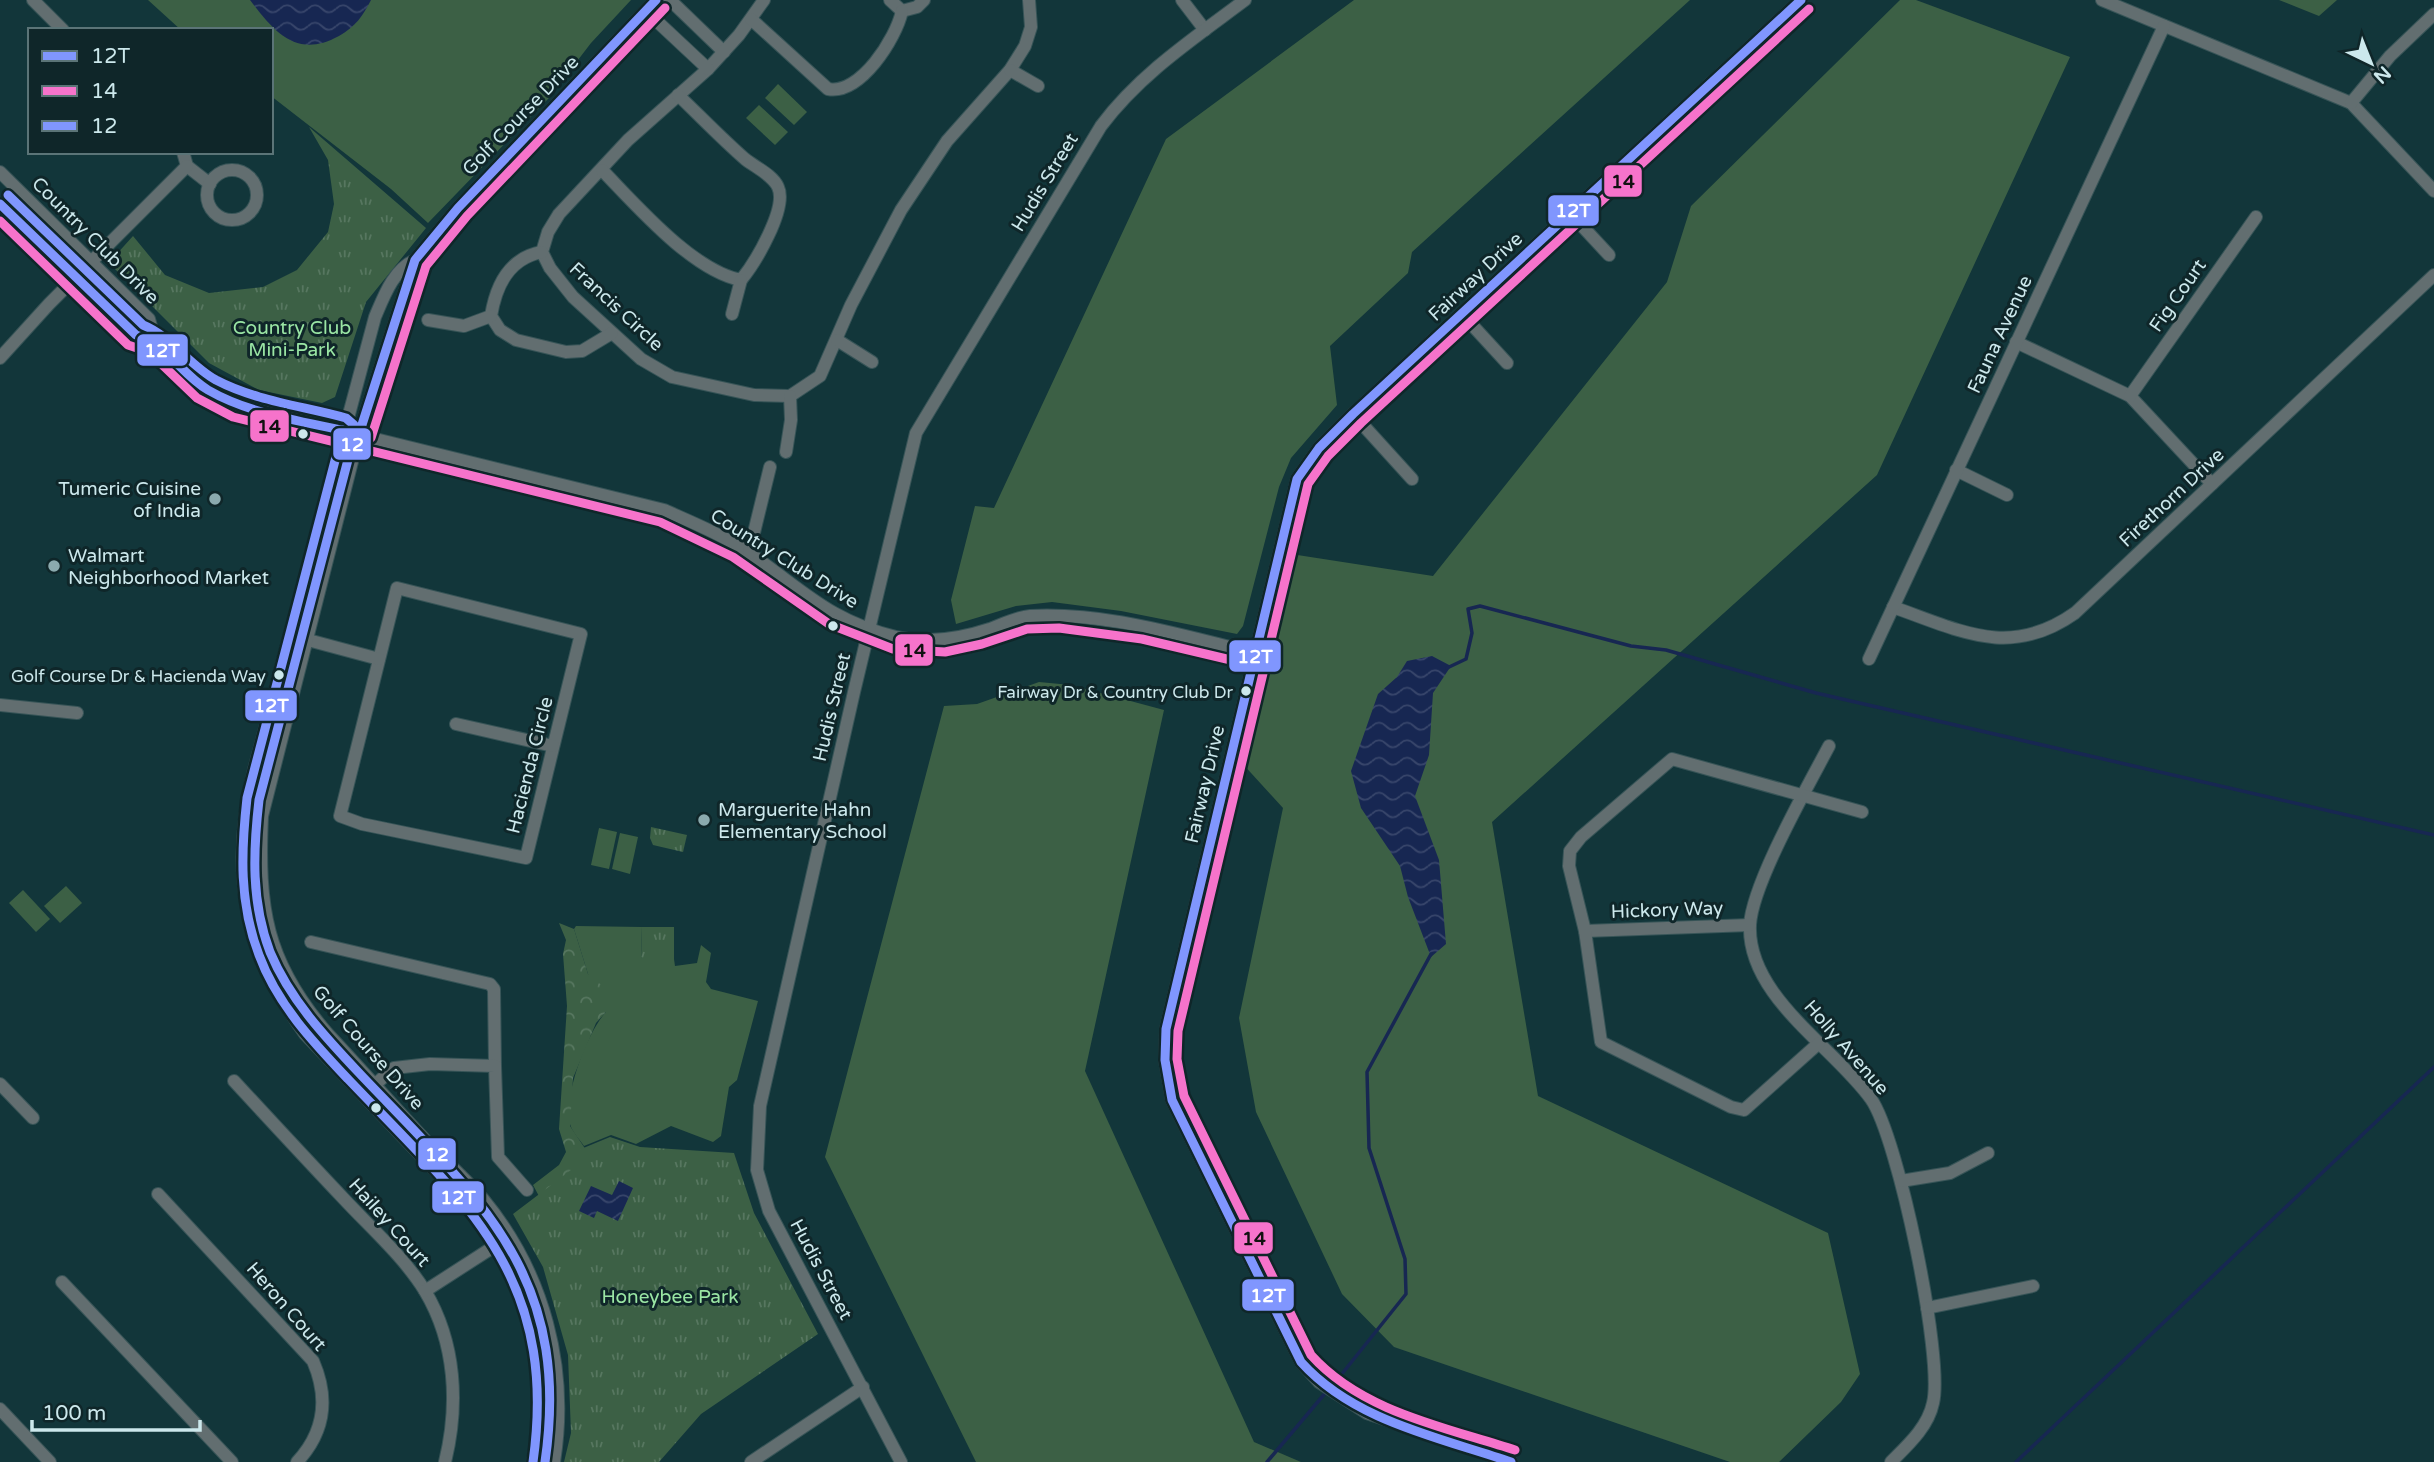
<svg xmlns="http://www.w3.org/2000/svg" width="2434" height="1462" font-family="'Varela Round',sans-serif">
<style>
.grass{fill:#3c6045}
.forest{fill:url(#forest-crowns)}
.park{fill:url(#park-tufts)}
.water{fill:url(#water-waves)}
.lines{fill:none;stroke-linecap:round;stroke-linejoin:round}
.stream{stroke:#172752;stroke-width:3.5}
.minor-casing{stroke:#375457;stroke-width:14}
.minor{stroke:#626e70;stroke-width:12}
.bus-1-casing{stroke:#0f2629;stroke-width:14}
.bus-2-casing{stroke:#0f2629;stroke-width:14}
.bus-3-casing{stroke:#0f2629;stroke-width:14}
.bus-1{stroke:#8096fe;stroke-width:9}
.bus-2{stroke:#f673cb;stroke-width:9}
.bus-3{stroke:#8096fe;stroke-width:9}
.bus-dot{fill:#cce8ec;stroke:#0f2629;stroke-width:2.5}
.poi-dot{fill:#8baaae;stroke:#0f2629;stroke-width:2.5}
.labels{text-anchor:middle;stroke-width:6;stroke-linejoin:round;paint-order:stroke}
.bus-label{font-size:17px;fill:#cce8ec;stroke:#0f2629;text-anchor:end}
.street-label{font-size:19px;fill:#cce8ec;stroke:#0f2629}
.park-label{font-size:19px;fill:#9ae6a4;stroke:#0f2629}
.poi-label{font-size:19px;fill:#cce8ec;stroke:#0f2629;text-anchor:start}
.line-badge{stroke:#0f2629;stroke-width:2.5}
.badge-label{font-size:19px;text-anchor:middle;font-weight:bold;fill:#fff}
.pale-badge-label{font-size:19px;text-anchor:middle;font-weight:bold;fill:#111}
</style>
<defs>
<pattern id="forest-crowns" width="20" height="18" patternUnits="userSpaceOnUse" patternTransform="scale(1.75)"><rect width="20" height="18" fill="#3c6045"/><path d="M2 6a3 3 0 1 1 6 0M12 15a3 3 0 1 1 6 0" fill="none" stroke="#577760"/></pattern>
<pattern id="park-tufts" width="24" height="20" patternUnits="userSpaceOnUse" patternTransform="scale(1.75)"><rect width="24" height="20" fill="#3c6045"/><path d="M3 7l-1-3M5 7V3M7 7l1-3M15 17l-1-3M17 17v-4M19 17l1-3" fill="none" stroke="#577760"/></pattern>
<pattern id="water-waves" width="16" height="10" patternUnits="userSpaceOnUse" patternTransform="scale(1.75)"><rect width="16" height="10" fill="#172752"/><path d="M0 5q4-4 8 0t8 0" fill="none" stroke="#38466b"/></pattern>
</defs>
<rect width="100%" height="100%" fill="#12363a"/>
<!-- grass -->
<g class="grass">
<polygon points="148,0 631,0 591,43 548,99 428,223 391,189 271,96 271,30 181,30"/>
<polygon points="1354,0 1690,0 1412,252 1408,273 1330,346 1337,405 1291,458 1279,487 1243,626 1237,634 1121,611 1052,602 1016,606 956,624 951,600 975,506 994,508 1166,139"/>
<polygon points="1900,0 1916,0 2070,57 1877,475 1492,822 1538,1096 1828,1233 1860,1374 1841,1402 1779,1462 1730,1462 1394,1347 1342,1294 1256,1112 1239,1018 1283,808 1241,762 1291,554 1433,576 1667,282 1691,206"/>
<polygon points="2279,0 2337,0 2319,16"/>
<polygon points="778,84 807,112 794,125 765,98"/>
<polygon points="759,105 788,132 775,145 746,118"/>
<polygon points="1039,682 1071,685 1164,710 1085,1071 1254,1442 1301,1462 976,1462 825,1157 944,706 977,704"/>
<polygon points="599,828 617,832 609,869 591,865"/>
<polygon points="620,833 638,837 630,874 612,869"/>
<polygon points="66,886 82,903 60,923 44,906"/>
<polygon points="23,890 50,919 36,932 9,903"/>
<path d="M576,926L642,927L641,959H674L675,966L697,963L701,945L711,953L706,982L711,989L758,1001L737,1080L729,1087L721,1136L713,1142L671,1126L636,1144L611,1135L584,1146C580,1140 574,1134 571,1127C561,1101 587,1032 606,1012L588,974L574,929Z"/>
</g>
<!-- forest -->
<polygon class="forest" points="559,923 574,929 588,974 611,993 606,1012 596,1023 573,1078 570,1126 588,1153 580,1169 540,1198 533,1185 559,1165 566,1152 559,1129 567,1006 563,954 566,940"/>
<!-- park -->
<g class="park">
<polygon points="309,127 426,228 366,302 335,397 322,403 259,390 209,363 112,266 115,256 133,236 165,275 209,293 263,287 297,270 328,232 334,204 328,160"/>
<polygon points="651,827 687,835 683,852 653,845 650,838"/>
<polygon points="642,927 674,927 674,959 641,959"/>
<polygon points="610,1137 640,1147 734,1153 754,1213 818,1334 701,1414 659,1462 564,1462 571,1433 568,1355 543,1267 513,1214 571,1170 581,1149"/>
</g>
<!-- water -->
<g class="water">
<path d="M250,0H371C363,16 355,27 339,36C297,59 275,33 250,0Z"/>
<polygon points="1432,656 1451,666 1433,693 1429,755 1415,796 1439,860 1446,944 1431,957 1408,897 1400,866 1361,808 1351,771 1378,694 1397,677 1407,661"/>
<polygon points="619,1181 633,1188 618,1221 597,1211 594,1218 579,1211 591,1186 612,1195"/>
</g>
<g class="lines">
<!-- stream -->
<g class="stream">
<polyline points="1447,668 1466,659 1472,633 1468,609 1480,606 1631,646 1666,650 1816,693 2434,835"/>
<polyline points="1333,1385 1406,1294 1405,1259 1369,1148 1367,1072 1431,954"/>
<polyline points="1267,1462 1327,1391"/>
<polyline points="2016,1462 2434,1067"/>
</g>
<defs>
<g id="minor">
<polyline points="33,0 63,30"/>
<polyline points="670,0 724,52"/>
<polyline points="764,0 739,35 708,69 628,140 559,214 548,232 542,252 550,268 573,297 641,359 672,377 754,395 790,396 820,376 851,305 901,210 947,141 1010,70 1025,46 1031,27 1029,0"/>
<polyline points="890,0 902,11"/>
<polyline points="1182,0 1205,30"/>
<polyline points="2102,0 2351,103 2434,191"/>
<polyline points="646,11 708,69"/>
<polyline points="902,11 917,7 924,0"/>
<path d="M751,19L828,89C860,95 896,39 902,11"/>
<polyline points="1010,70 1038,86"/>
<polyline points="2351,103 2390,56 2434,14"/>
<polyline points="183,152 187,166"/>
<polyline points="187,166 210,184"/>
<circle cx="232" cy="195" r="25"/>
<path d="M602,170C636,205 693,271 741,280C755,263 788,208 778,187C773,175 755,167 745,159C722,139 700,116 678,95"/>
<polyline points="0,172 149,319 155,341"/>
<path d="M0,204L136,335L155,341L205,388L237,405L664,510C693,523 723,535 749,553C803,590 829,621 896,637C928,644 960,639 990,629C1003,624 1017,617 1030,616C1108,612 1181,636 1255,653"/>
<polyline points="1570,213 1609,255"/>
<path d="M542,252C509,258 496,285 491,316L500,330L516,340L566,352L582,351L612,333"/>
<path d="M415,260C393,270 384,296 375,317L254,770C229,872 244,948 305,1034L466,1203C525,1279 552,1366 533,1462"/>
<polyline points="732,314 741,280"/>
<polyline points="1462,314 1507,363"/>
<polyline points="428,320 464,326 491,316"/>
<polyline points="837,340 872,362"/>
<polyline points="2016,342 2130,396 2212,484"/>
<polyline points="0,358 49,304 187,166"/>
<polyline points="2130,396 2256,217"/>
<polyline points="1353,414 1412,479"/>
<polyline points="786,452 791,420 790,396"/>
<polyline points="1956,470 2007,495"/>
<polyline points="749,553 770,467"/>
<polygon points="397,588 581,634 526,858 362,824 340,816"/>
<path d="M1893,607C1961,631 2010,659 2075,613L2434,275"/>
<polyline points="308,640 379,659"/>
<polyline points="1869,659 2164,26"/>
<polyline points="0,705 77,713"/>
<polyline points="456,724 553,746"/>
<path d="M1829,746C1808,786 1752,884 1750,925C1747,996 1834,1047 1871,1099C1898,1137 1944,1358 1933,1403C1928,1427 1908,1445 1891,1462"/>
<polyline points="1585,931 1750,925"/>
<polyline points="311,942 490,984 494,989 495,1066"/>
<polyline points="1819,1043 1744,1110 1731,1107 1601,1042 1585,931 1569,866 1570,851 1581,837 1672,759 1862,812"/>
<path d="M234,1081C270,1120 307,1160 344,1199C371,1228 404,1257 425,1291C456,1343 459,1405 445,1462"/>
<polyline points="0,1084 33,1118"/>
<polyline points="371,1088 394,1068 430,1064 495,1066 498,1157 527,1190"/>
<polyline points="1901,1181 1950,1173 1988,1153"/>
<path d="M158,1194L313,1361C329,1398 325,1432 297,1462"/>
<polyline points="62,1282 232,1462"/>
<polyline points="425,1291 501,1242"/>
<polyline points="1927,1308 2033,1286"/>
<polyline points="0,1409 50,1462"/>
<path d="M554,1462C569,1368 544,1273 483,1199C466,1179 445,1161 427,1142C393,1106 361,1069 327,1033C265,961 258,908 262,816L359,434L415,260L458,208L656,0"/>
<polyline points="751,1462 863,1387"/>
<path d="M901,1462L769,1211L757,1170L760,1106L854,692L916,433L1101,126C1140,74 1193,39 1245,0"/>
<polyline points="1511,1462 1367,1413 1319,1382 1301,1362 1172,1100 1165,1060 1166,1029 1297,479 1319,448 1353,414 1801,0"/>
</g>
</defs>
<!-- minor casing -->
<use href="#minor" class="minor-casing"/>
<!-- minor -->
<use href="#minor" class="minor"/>
<defs>
<g id="bus-1">
<path d="M0,204L136,335C169,346 180,373 208,390C253,416 309,422 359,434"/>
<path d="M343,430L247,798C241,852 239,903 259,955C277,1004 313,1042 348,1079C465,1202 559,1275 533,1462"/>
<polyline points="359,434 415,260 458,208 656,0"/>
<path d="M1511,1462C1438,1437 1354,1421 1301,1362L1172,1100L1165,1060L1166,1029L1297,479L1319,448L1353,414L1801,0"/>
</g>
<g id="bus-2">
<polyline points="0,221 128,345 149,352 197,398 233,417 660,522 733,557 829,624 893,649 945,652 982,644 1027,629 1059,628 1142,639 1252,665"/>
<polyline points="371,438 426,266 467,216 665,8"/>
<path d="M1515,1450C1445,1427 1362,1412 1311,1355L1184,1096L1177,1059L1178,1031L1308,484L1328,456L1361,423L1809,9"/>
</g>
<path id="bus-3" d="M8,195L143,325C172,337 189,365 216,380C256,401 303,406 346,418L354,425L355,433L259,800C253,852 251,902 270,952C290,1000 326,1038 361,1075C479,1199 572,1274 545,1462"/>
</defs>
<!-- bus-1 casing -->
<use href="#bus-1" class="bus-1-casing"/>
<!-- bus-2 casing -->
<use href="#bus-2" class="bus-2-casing"/>
<!-- bus-3 casing -->
<use href="#bus-3" class="bus-3-casing"/>
<!-- bus-1 -->
<use href="#bus-1" class="bus-1"/>
<!-- bus-2 -->
<use href="#bus-2" class="bus-2"/>
<!-- bus-3 -->
<use href="#bus-3" class="bus-3"/>
</g>
<!-- markers -->
<g class="bus-dot">
<circle cx="303" cy="434" r="6"/>
<circle cx="833" cy="626" r="6"/>
<circle cx="279" cy="675" r="6"/>
<circle cx="1246" cy="691" r="6"/>
<circle cx="376" cy="1108" r="6"/>
</g>
<g class="poi-dot">
<circle cx="215" cy="499" r="7"/>
<circle cx="54" cy="566" r="7"/>
<circle cx="704" cy="820" r="7"/>
</g>
<g class="labels">
<!-- bus labels -->
<g class="bus-label">
<text x="266" y="682">Golf Course Dr &amp; Hacienda Way</text>
<text x="1233" y="698">Fairway Dr &amp; Country Club Dr</text>
</g>
<!-- street labels -->
<g class="street-label">
<text transform="translate(520 115) rotate(-46)" y="7">Golf Course Drive</text>
<text transform="translate(1044 182) rotate(-59)" y="7">Hudis Street</text>
<text transform="translate(96 240) rotate(45)" y="7">Country Club Drive</text>
<text transform="translate(1475 276) rotate(-43)" y="7">Fairway Drive</text>
<text transform="translate(2177 295) rotate(-55)" y="7">Fig Court</text>
<text transform="translate(617 306) rotate(43)" y="7">Francis Circle</text>
<text transform="translate(1999 334) rotate(-65)" y="7">Fauna Avenue</text>
<text transform="translate(2171 497) rotate(-43)" y="7">Firethorn Drive</text>
<text transform="translate(785 558) rotate(32)" y="7">Country Club Drive</text>
<text transform="translate(831 707) rotate(-77)" y="7">Hudis Street</text>
<text transform="translate(529 765) rotate(-76)" y="7">Hacienda Circle</text>
<text transform="translate(1204 784) rotate(-77)" y="7">Fairway Drive</text>
<text transform="translate(1667 909) rotate(-2)" y="7">Hickory Way</text>
<text transform="translate(369 1047) rotate(49)" y="7">Golf Course Drive</text>
<text transform="translate(1847 1047) rotate(49)" y="7">Holly Avenue</text>
<text transform="translate(390 1222) rotate(48)" y="7">Hailey Court</text>
<text transform="translate(822 1269) rotate(62)" y="7">Hudis Street</text>
<text transform="translate(287 1306) rotate(49)" y="7">Heron Court</text>
</g>
<!-- park labels -->
<g class="park-label">
<text x="292" y="334">Country Club<tspan x="292" dy="22">Mini-Park</tspan></text>
<text x="670" y="1303">Honeybee Park</text>
</g>
<!-- poi labels -->
<g class="poi-label">
<text x="201" y="495" text-anchor="end">Tumeric Cuisine<tspan x="201" dy="22">of India</tspan></text>
<text x="68" y="562">Walmart<tspan x="68" dy="22">Neighborhood Market</tspan></text>
<text x="718" y="816">Marguerite Hahn<tspan x="718" dy="22">Elementary School</tspan></text>
</g>
</g>
<g class="line-badge">
<rect x="1603" y="164" width="40" height="34" rx="7" fill="#f673cb"/>
<rect x="1547" y="194" width="53" height="33" rx="7" fill="#8096fe"/>
<rect x="136" y="333" width="53" height="34" rx="7" fill="#8096fe"/>
<rect x="249" y="409" width="41" height="34" rx="7" fill="#f673cb"/>
<rect x="332" y="427" width="40" height="34" rx="7" fill="#8096fe"/>
<rect x="894" y="633" width="40" height="34" rx="7" fill="#f673cb"/>
<rect x="1228" y="639" width="54" height="34" rx="7" fill="#8096fe"/>
<rect x="244" y="689" width="54" height="33" rx="7" fill="#8096fe"/>
<rect x="417" y="1137" width="40" height="34" rx="7" fill="#8096fe"/>
<rect x="431" y="1180" width="54" height="34" rx="7" fill="#8096fe"/>
<rect x="1233" y="1221" width="41" height="34" rx="7" fill="#f673cb"/>
<rect x="1241" y="1278" width="54" height="34" rx="7" fill="#8096fe"/>
</g>
<g class="badge-label">
<text x="1573" y="217">12T</text>
<text x="162" y="357">12T</text>
<text x="352" y="451">12</text>
<text x="1255" y="663">12T</text>
<text x="271" y="712">12T</text>
<text x="437" y="1161">12</text>
<text x="458" y="1204">12T</text>
<text x="1268" y="1302">12T</text>
</g>
<g class="pale-badge-label">
<text x="1623" y="188">14</text>
<text x="269" y="433">14</text>
<text x="914" y="657">14</text>
<text x="1254" y="1245">14</text>
</g>
<!-- legend -->
<rect x="28" y="28" width="245" height="126" fill="#0f2629" stroke="#5b7477" stroke-width="2"/>
<rect x="42" y="51" width="35" height="10" fill="#8096fe" stroke="#5b7477" stroke-width="2"/>
<text x="91" y="63" font-size="21" fill="#cce8ec">12T</text>
<rect x="42" y="86" width="35" height="10" fill="#f673cb" stroke="#5b7477" stroke-width="2"/>
<text x="91" y="98" font-size="21" fill="#cce8ec">14</text>
<rect x="42" y="121" width="35" height="10" fill="#8096fe" stroke="#5b7477" stroke-width="2"/>
<text x="91" y="133" font-size="21" fill="#cce8ec">12</text>
<!-- north arrow -->
<g transform="translate(2371 63) rotate(137)" stroke="#0f2629" stroke-width="5" paint-order="stroke">
<path d="M0-5L12 26L0 18L-12 26Z" fill="#cce8ec"/>
<text y="-10" font-size="19" font-weight="bold" text-anchor="middle" fill="#cce8ec">N</text>
</g>
<!-- scale -->
<path d="M32 1420v10h168v-10" fill="none" stroke="#cce8ec" stroke-width="3.5"/>
<text x="42" y="1420" font-size="21" fill="#cce8ec" stroke="#0f2629" stroke-width="5" paint-order="stroke">100 m</text>
</svg>
